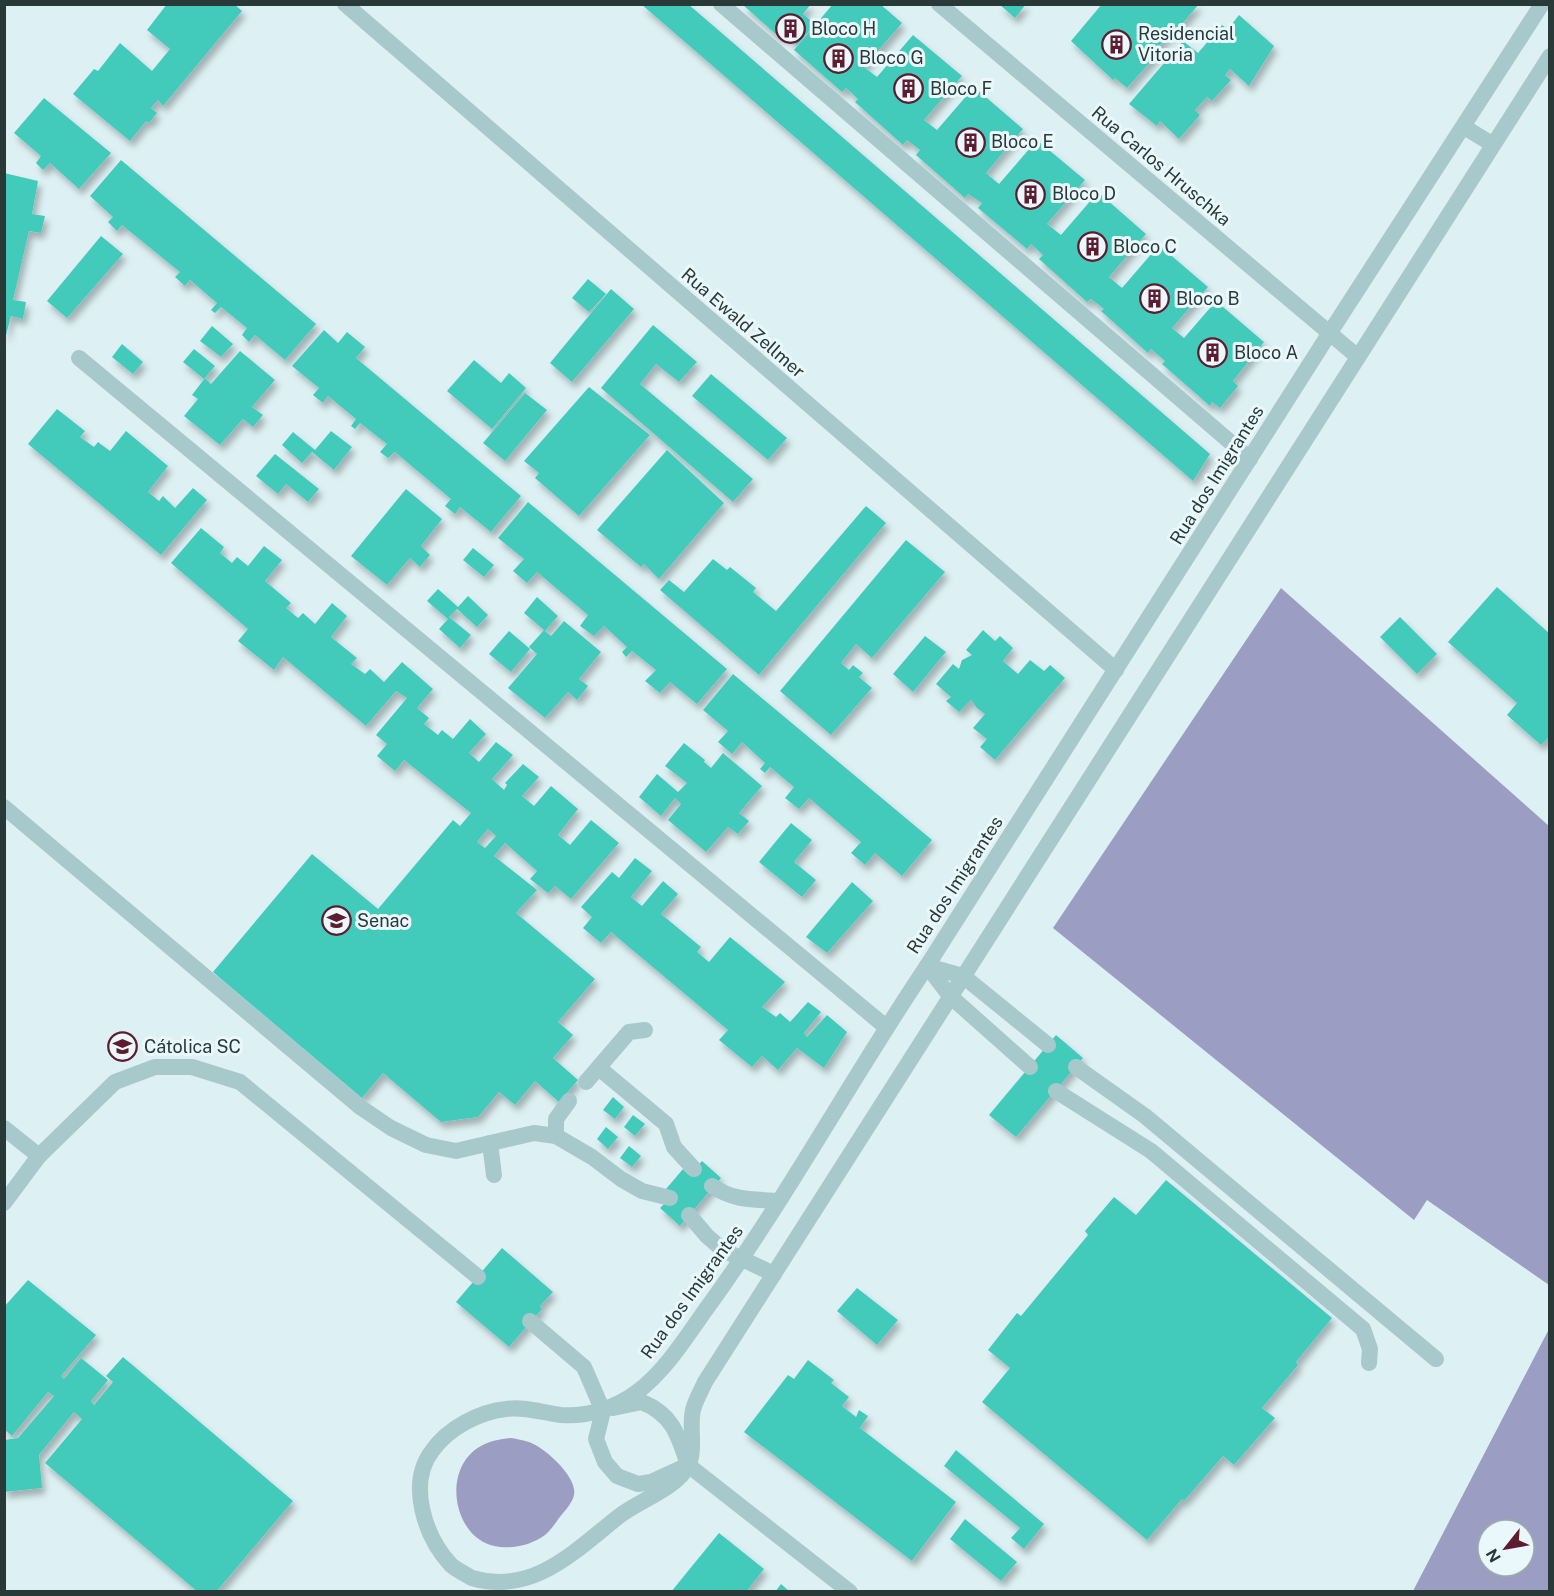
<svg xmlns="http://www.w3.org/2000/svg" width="1554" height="1596" font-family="'Public Sans',sans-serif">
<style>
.green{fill:#9c9dc3;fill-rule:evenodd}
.building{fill:#43cbbb;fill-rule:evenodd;filter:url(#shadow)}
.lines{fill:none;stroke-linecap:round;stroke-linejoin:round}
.service{stroke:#a8c9cc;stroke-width:16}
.minor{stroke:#a8c9cc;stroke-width:16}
.labels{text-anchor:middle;stroke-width:6;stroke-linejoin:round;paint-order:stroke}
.poi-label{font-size:18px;fill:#293938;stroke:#eaf8fb;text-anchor:start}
.street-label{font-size:18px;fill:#293938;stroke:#eaf8fb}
</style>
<defs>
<filter id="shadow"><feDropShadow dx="3.5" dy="6" stdDeviation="3" flood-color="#0004"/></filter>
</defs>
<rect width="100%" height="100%" fill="#ddf0f3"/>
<!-- green -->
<g class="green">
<polygon points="1281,588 1549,826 1549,1285 1427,1200 1414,1220 1053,928"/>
<path d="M1549,1329V1591H1413ZM1488,1530H1524V1566H1488Z"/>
<path d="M511,1438C517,1439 523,1440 529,1442C544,1447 578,1477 574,1495C573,1502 564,1512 559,1518C555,1524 550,1531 545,1535C526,1549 495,1553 476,1537C450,1515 448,1464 481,1446C490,1441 501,1439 511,1438Z"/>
</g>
<!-- building -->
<g class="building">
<polygon points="167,4 234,4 242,11 163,106 158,100 151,108 157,113 149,123 146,121 130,141 73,94 94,69 98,71 120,43 152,71 170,49 147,30"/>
<polygon points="641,4 688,4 819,117 1210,454 1193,481"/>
<polygon points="742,4 811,4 803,14 815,24 797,45 784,35 780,38"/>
<polygon points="833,4 880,4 902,23 864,67 877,77 913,35 962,76 924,120 937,130 974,87 1023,129 986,173 999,184 1037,140 1085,180 1047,224 1061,235 1098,192 1146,234 1109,277 1122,288 1159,245 1208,287 1172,328 1184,338 1216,301 1264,342 1233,381 1238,386 1220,408 1212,402 1210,406 1162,364 1165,361 1151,349 1148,353 1101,311 1104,309 1091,299 1087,302 1039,259 1043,255 1031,244 1027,249 978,208 982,203 968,194 965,198 916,155 920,150 907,140 903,145 855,102 858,99 846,88 842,92 794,50"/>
<polygon points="999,4 1026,4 1015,18"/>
<polygon points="1102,4 1199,4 1171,37 1169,35 1158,47 1161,50 1127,88 1115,78 1113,80 1071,41"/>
<polygon points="1239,15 1274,46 1249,86 1230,69 1225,75 1231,80 1212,101 1207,97 1195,110 1200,115 1179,139 1160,121 1157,126 1129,104 1183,41 1198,53 1222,25 1228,29"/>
<polygon points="44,98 111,153 79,189 50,163 43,170 36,163 41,156 14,133"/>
<polygon points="121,160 316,324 285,360 255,335 249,342 242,335 247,328 221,307 215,313 211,310 217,303 190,280 185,286 175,277 180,272 122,225 117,231 108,222 113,217 90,196"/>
<polygon points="4,173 38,181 32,214 45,216 41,233 29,231 13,300 26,302 23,319 11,316 5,339"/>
<polygon points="101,236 123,254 67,318 47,301"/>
<polygon points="588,279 606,294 589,312 572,298"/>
<polygon points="611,289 634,309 572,382 550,363"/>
<polygon points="653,325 697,362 679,382 656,364 640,384 753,479 733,502 601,388"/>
<polygon points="212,326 233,344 221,357 200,341"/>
<polygon points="324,330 338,343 347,332 365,347 356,358 521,496 491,532 460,507 455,514 445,506 451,499 395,452 388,458 380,452 387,444 360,423 355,429 351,426 356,419 328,396 323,403 313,395 319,388 292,366"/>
<polygon points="122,344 143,362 133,374 112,357"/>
<polygon points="194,349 215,366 204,379 183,362"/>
<polygon points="240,351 275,380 252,407 263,415 253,427 243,419 220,445 184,416 198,399 192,395 205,378 211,384"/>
<polygon points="474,360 501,383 509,373 526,388 492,429 447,391"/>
<polygon points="711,374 787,438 768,460 692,396"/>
<polygon points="589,387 650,435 579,516 535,478 539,473 524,461"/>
<polygon points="525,393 547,410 505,461 483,443"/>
<polygon points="57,409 85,431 80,437 94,447 98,442 110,451 126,431 168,466 148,492 159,501 163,496 175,508 193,488 207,500 161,555 28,444"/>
<polygon points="331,431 352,447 334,470 312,452 302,463 282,445 293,432 315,450"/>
<polygon points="667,450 724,503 659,579 644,564 641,567 597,530"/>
<polygon points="275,454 319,489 308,502 286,484 278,494 256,476"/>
<polygon points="406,489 442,519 421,546 430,555 420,567 410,558 387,585 351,556"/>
<polygon points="528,502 727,669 697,704 670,682 660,693 645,681 656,670 632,651 626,657 622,652 627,647 604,626 594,636 580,626 588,615 537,572 527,583 513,571 524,559 498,538"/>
<polygon points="866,506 886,523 759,675 660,590 669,580 684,592 713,559 727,570 730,567 756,588 753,592 776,611"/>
<path d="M201,528L224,547L220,553L232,563L237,557L248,566L264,546L282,560L265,581L291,603L286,608L298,618L303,613L315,624L332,603L347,616L331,637L357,658L351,664L365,674L370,669L384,682L402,662L433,689L417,708L429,718L424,724L438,735L442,730L453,739L470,719L486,734L469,753L479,762L496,742L513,755L492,779L504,790L507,785L505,783L523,764L539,777L522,796L534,806L551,786L578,809L558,835L570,845L591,820L619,843L571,899L555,886L548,893L530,879L537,871L505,843L494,856L537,890L516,913L595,979L558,1022L573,1035L553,1058L578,1080L559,1102L535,1081L515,1105L499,1092L478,1117L441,1122L383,1073L362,1098L213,972L312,854L378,909L453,820L460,826L471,813L404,760L395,771L377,756L387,744L376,735L407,698L396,691L366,726L283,657L274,670L238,641L248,629L171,563ZM488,829L496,836L485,848L477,842Z"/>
<polygon points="906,540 945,572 872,658 856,644 841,663 849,670 853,665 863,673 859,677 872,688 831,735 780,691"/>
<polygon points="473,548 494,565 484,577 463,560"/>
<polygon points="1497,587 1550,634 1550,736 1541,745 1507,715 1517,703 1448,642"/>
<polygon points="438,589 458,607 468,596 488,615 477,627 457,609 449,617 471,635 460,648 439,629 448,619 427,601"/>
<polygon points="537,597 558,616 545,631 551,636 564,621 601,652 579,679 588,686 577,700 568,692 545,718 508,688 537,654 529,647 544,630 524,613"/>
<polygon points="1400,617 1437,654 1417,674 1380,637"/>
<polygon points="983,630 995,641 1000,636 1013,648 1003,661 1018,674 1030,660 1044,671 1050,665 1065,678 995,760 980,747 987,739 973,728 985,714 977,708 971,700 959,712 946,701 951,697 936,684 953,664 959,669 962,660 972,655 966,650"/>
<polygon points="509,631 530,649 511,672 489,654"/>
<polygon points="925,636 946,652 913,692 893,674"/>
<polygon points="733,674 932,840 902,876 875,853 865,865 851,853 861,842 809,798 799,809 785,798 794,787 770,767 765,773 760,769 765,763 742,742 732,754 718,742 728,731 703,710"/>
<polygon points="684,743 705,760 704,762 711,768 723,753 762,786 739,813 749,821 738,834 728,827 706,852 668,820 681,804 675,798 661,816 639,797 657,774 678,792 687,783 665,766"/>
<polygon points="791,823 812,840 794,862 816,880 802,897 759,862"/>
<polygon points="635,858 652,871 631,897 642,906 663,881 678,894 661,914 701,947 697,952 709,962 730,937 785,982 762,1007 776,1017 780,1013 790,1022 808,1002 821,1012 804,1033 807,1037 827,1015 847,1032 824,1068 797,1048 778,1070 762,1056 752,1067 719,1040 728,1030 611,932 601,943 583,928 592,917 581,907 612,872 619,878"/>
<polygon points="852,882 873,901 827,953 806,937"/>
<polygon points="1056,1035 1083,1058 1016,1137 989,1115"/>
<polygon points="613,1097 624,1107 615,1119 603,1110"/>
<polygon points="633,1115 645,1124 635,1136 624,1127"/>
<polygon points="606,1127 618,1137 608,1149 597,1139"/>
<polygon points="629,1146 641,1156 632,1167 620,1158"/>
<polygon points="702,1161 721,1178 680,1226 660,1208 673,1195 666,1189 683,1169 689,1175"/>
<polygon points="1166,1180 1332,1318 1296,1362 1298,1365 1262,1408 1275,1418 1234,1465 1223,1456 1184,1501 1182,1499 1147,1540 982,1402 1010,1368 988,1350 1017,1313 1021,1316 1088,1235 1085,1231 1114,1197 1136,1215"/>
<polygon points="502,1248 553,1292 540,1306 542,1309 509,1347 456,1302"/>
<polygon points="28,1280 96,1335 61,1376 64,1379 81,1358 108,1380 91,1401 94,1405 113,1382 106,1376 123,1357 293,1501 216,1592 198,1592 45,1463 82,1419 74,1412 39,1455 42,1488 4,1492 4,1440 18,1438 54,1396 48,1392 12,1436 4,1429 4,1307"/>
<polygon points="857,1288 898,1320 877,1345 837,1311"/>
<polygon points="808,1360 834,1380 831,1383 849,1397 842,1406 856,1417 859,1410 868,1416 860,1428 956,1502 912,1561 744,1432 788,1375 794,1379"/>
<polygon points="956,1450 1044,1524 1024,1549 1011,1538 1020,1528 944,1466"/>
<polygon points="965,1519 1017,1562 1001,1581 950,1539"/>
<polygon points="719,1533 764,1569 746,1592 671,1592"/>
<polygon points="781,1584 790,1592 775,1592"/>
</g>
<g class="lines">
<!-- service -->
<g class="service">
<polyline points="721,4 1250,459"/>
<polyline points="79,358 886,1027"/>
<polyline points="4,807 360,1107 391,1128 426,1145 456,1151 534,1133 556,1136 592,1157 621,1179 642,1191 670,1198"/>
<polyline points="927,966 963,976 1048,1045"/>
<polyline points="927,966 950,996 1030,1067"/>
<polyline points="1076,1067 1145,1116 1436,1359"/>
<polyline points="599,1068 666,1124 674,1147 694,1169"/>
<polyline points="586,1082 629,1032 645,1030"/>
<polyline points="1056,1091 1151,1151 1363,1329 1370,1349 1369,1363"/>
<polyline points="4,1128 39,1156"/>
<polyline points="556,1136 556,1119 569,1101"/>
<polyline points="490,1143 494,1175"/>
<path d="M712,1186C734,1201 753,1199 778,1201"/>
<polyline points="4,1203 39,1156 115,1082 155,1067 192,1067 240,1082 478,1277"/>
<polyline points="689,1215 707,1236 723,1250 774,1274"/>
<polyline points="530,1321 584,1367 603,1411 596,1439 605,1462 617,1476 638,1484 651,1482 688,1465"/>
<path d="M613,1408L642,1402C673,1415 678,1435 688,1465L850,1592"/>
</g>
<!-- minor -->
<g class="minor">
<polyline points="345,4 1116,670"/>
<polyline points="939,4 1358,357"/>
<path d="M1542,4L1329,334L927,966C853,1076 789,1194 712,1301C689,1332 668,1369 637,1392C616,1408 588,1417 561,1415C543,1413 524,1406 506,1409C479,1412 448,1428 432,1451C407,1484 425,1537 451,1565C457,1570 465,1574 472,1578C533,1596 576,1550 618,1517C638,1501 676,1489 688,1466C696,1451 689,1426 693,1410C695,1401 701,1391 705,1382L1550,56"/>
<polyline points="1464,127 1492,144"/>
</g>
</g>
<!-- icons -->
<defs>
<symbol id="building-ring" viewBox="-11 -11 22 22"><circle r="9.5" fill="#eaf8fb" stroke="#5d1c2f" stroke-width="1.5"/><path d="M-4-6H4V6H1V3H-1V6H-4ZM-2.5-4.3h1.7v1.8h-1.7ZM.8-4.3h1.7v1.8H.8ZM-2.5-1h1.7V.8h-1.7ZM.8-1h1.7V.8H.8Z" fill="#5d1c2f"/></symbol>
<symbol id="university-ring" viewBox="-11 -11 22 22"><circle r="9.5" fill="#eaf8fb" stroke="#5d1c2f" stroke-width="1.5"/><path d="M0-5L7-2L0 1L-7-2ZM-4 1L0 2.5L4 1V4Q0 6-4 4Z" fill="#5d1c2f"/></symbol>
</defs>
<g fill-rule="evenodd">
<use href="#building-ring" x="774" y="12" width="33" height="33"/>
<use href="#building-ring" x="1100" y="28" width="33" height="33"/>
<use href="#building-ring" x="822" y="42" width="33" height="33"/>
<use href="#building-ring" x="892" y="72" width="33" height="33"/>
<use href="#building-ring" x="954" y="126" width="33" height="33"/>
<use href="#building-ring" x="1014" y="178" width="33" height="33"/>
<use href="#building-ring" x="1076" y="230" width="33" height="33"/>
<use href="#building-ring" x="1138" y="282" width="33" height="33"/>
<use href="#building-ring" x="1196" y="336" width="33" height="33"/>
<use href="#university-ring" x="320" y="904" width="33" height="33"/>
<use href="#university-ring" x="106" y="1030" width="33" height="33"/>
</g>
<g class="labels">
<!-- poi labels -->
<g class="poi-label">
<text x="811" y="35">Bloco H</text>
<text x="1138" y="40">Residencial<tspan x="1138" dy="21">Vitoria</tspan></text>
<text x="859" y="64">Bloco G</text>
<text x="930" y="95">Bloco F</text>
<text x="991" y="148">Bloco E</text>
<text x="1052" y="200">Bloco D</text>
<text x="1113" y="253">Bloco C</text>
<text x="1176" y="305">Bloco B</text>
<text x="1234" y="359">Bloco A</text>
<text x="357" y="927">Senac</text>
<text x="144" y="1053">Cátolica SC</text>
</g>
<!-- street labels -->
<g class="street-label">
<text transform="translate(1161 166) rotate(40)" y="6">Rua Carlos Hruschka</text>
<text transform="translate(743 323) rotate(41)" y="6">Rua Ewald Zellmer</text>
<text transform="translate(1217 475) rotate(-58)" y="6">Rua dos Imigrantes</text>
<text transform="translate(955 885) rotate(-57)" y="6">Rua dos Imigrantes</text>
<text transform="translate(692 1292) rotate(-54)" y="6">Rua dos Imigrantes</text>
</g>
</g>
<!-- border -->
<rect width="1554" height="1596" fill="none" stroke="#293938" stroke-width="12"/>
<!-- north arrow -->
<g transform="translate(1506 1548) rotate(239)"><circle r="28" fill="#eaf8fb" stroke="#9dacad" stroke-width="1.5"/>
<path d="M0-4.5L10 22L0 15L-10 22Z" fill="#5d1c2f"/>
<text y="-9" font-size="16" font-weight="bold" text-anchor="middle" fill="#293938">N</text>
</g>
</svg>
